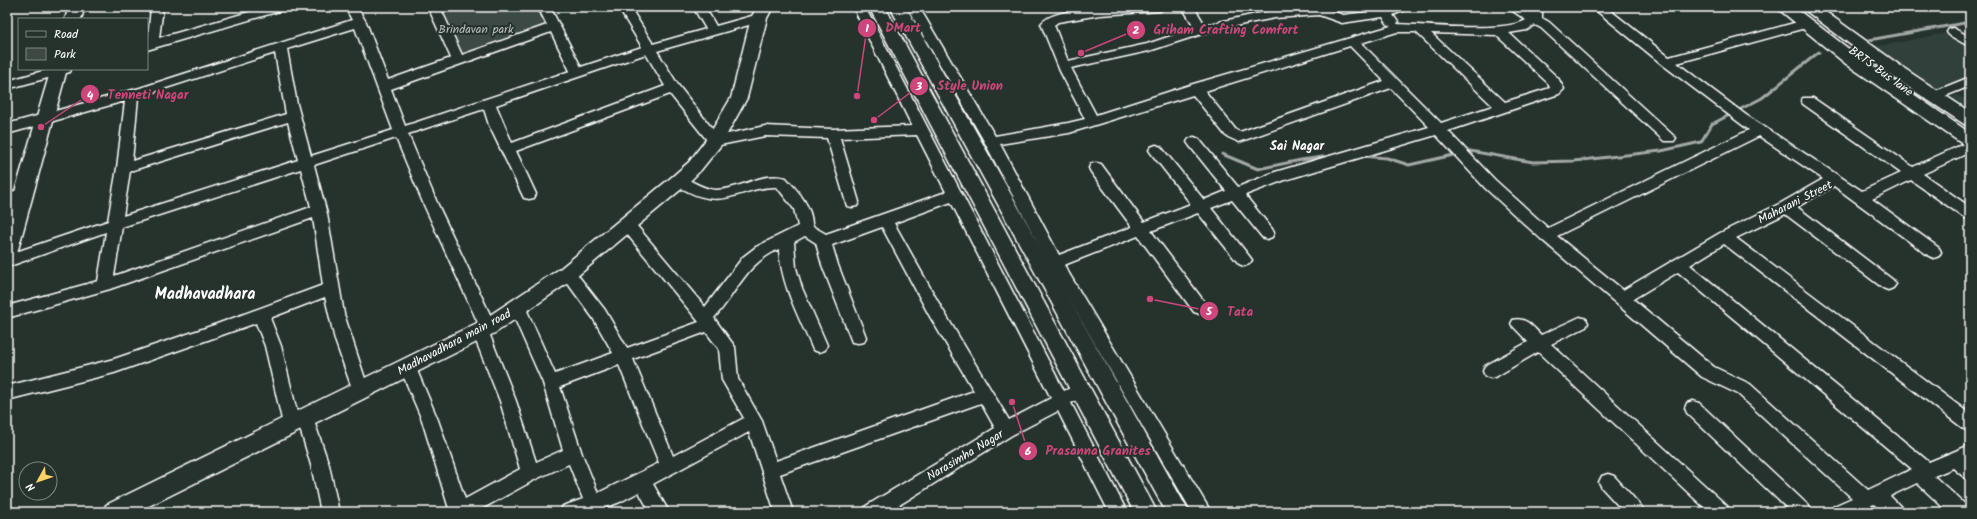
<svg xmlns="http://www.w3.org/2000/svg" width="1977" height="519" font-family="Kalam,sans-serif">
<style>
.built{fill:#333f3a}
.green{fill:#3e4944;stroke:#9ea4a2}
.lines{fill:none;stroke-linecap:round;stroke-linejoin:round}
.stream{stroke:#a4a9a7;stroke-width:3}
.minor-casing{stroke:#fff;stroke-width:3}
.major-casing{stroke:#fff;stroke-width:3}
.minor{fill:#26332d;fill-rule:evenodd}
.major{fill:#26332d;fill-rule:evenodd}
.labels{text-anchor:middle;stroke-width:4;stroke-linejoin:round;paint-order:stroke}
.park-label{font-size:12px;fill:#bbbfbe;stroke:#26332d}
.street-label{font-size:12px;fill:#fff;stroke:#26332d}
.neighbourhood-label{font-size:13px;font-weight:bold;fill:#fff;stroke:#26332d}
.district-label{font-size:16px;font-weight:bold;fill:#fff;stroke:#26332d}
.leader{fill:none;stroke:#ce467c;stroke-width:1.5}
.callout-dot{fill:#ce467c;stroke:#26332d;stroke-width:1.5}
.mark-label{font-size:12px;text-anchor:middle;font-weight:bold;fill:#fff}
.callout-label{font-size:13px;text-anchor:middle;font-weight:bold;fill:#ce467c;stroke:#26332d;stroke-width:4;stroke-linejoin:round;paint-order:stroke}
</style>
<rect width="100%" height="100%" fill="#26332d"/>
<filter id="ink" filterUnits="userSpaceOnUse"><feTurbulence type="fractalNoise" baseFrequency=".025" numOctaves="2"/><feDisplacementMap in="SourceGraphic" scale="8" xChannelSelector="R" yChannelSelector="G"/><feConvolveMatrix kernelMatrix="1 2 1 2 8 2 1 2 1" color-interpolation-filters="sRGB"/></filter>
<g filter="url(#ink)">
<!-- built -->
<g class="built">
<polygon points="1947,33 1970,49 1970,78 1939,90 1875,47"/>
<polygon points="1957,95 1970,102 1970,113 1948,99"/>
</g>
<!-- green -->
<polygon class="green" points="439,7 536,7 548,29 462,57"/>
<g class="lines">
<!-- stream -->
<g class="stream">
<polyline points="1869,40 1970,22"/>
<polyline points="1464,152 1470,151 1533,162 1574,161 1661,151 1701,142 1712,124 1762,98 1819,52"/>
<polyline points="1222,154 1258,169 1301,160 1338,155"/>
<polyline points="1360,156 1387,158 1409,165 1458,154"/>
</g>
<defs>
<g id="minor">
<polygon points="151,7 163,7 159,38 266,7 285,7 283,10 147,50"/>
<path d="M345,7H357L366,22L388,80L451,58L428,7H440L462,55L547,25L538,7H550L581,67L642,47L618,7H630L653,44L706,29L693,7H705L716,26L759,14L763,15L765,18L763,21L657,51L678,85L718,136L765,126L832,129L912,126L853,7H865L1064,391L1081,383L1087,385L1089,390L1087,395L1071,403L1127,512H1109L1058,411L1012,435L888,512H863L866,506L995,428L981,403L780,474L793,512H775L749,432L653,484L669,512H650L639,492L620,502L594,512H560L563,506L583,499L569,464L536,479L476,512H450L422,420L400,368L402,363L408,361L414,363L416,368L438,420L465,499L520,469L500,401L472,331L474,326L479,325L424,205L396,138L314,165L327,214L344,314L369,391L367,396L361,398L355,396L353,391L335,340L325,297L270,318L281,346L298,416L299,413L305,411L311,413L313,418L329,465L339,512H321L311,465L299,425L297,429L291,431L285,429L283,424L265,346L256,323L114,373L7,400V386L114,359L217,324L323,285L313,218L110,289L7,318V306L98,281L106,232L7,267V255L108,221L117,168L125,101L7,134V124L140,88L352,20ZM355,28L393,130L311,156L297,104L287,49ZM551,32L570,71L405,126L391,89ZM275,53L286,114L132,161L138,97ZM646,54L665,86L512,143L496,105ZM670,94L710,144L715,146L765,136L827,138L847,206L852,207L857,206L859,202L840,138L917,135L946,192L826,234L812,226C813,208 798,191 786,178C762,171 740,190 716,190C702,189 692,180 679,176L674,177L672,181C675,186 682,188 687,191C726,211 741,186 777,187L794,209L798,226L756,247L743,257L705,307L632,220L627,219L622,220L620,224L622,228L699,322L627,348L605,310L573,269L568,267L563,269L560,273L563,277L593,318L613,353L555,374L524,304L518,302L512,304L510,308L543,383L563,450L536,462L516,401L489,333L494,331L496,327L438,205L408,134L484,109L489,125L522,194L524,198L529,199L534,198L536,194L516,151ZM288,122L298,160L123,216L130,171ZM301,169L311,207L114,276L122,227ZM951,202L1051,398L1009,420L941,307L894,223ZM882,227L929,315L974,391L776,461L762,421L738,379L735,347L714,318C738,292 744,265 779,249C781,283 797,313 811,345L813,350L819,352L825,350L827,345L802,288L796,268L794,242L805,236L816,243L822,265L852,342L858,343L864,342L866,337L838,265L832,245ZM706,332L719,349L722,380L744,418L673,456L633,359ZM619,365L659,463L598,493L582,454L560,387Z"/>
<path d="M907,7H919L995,136L1068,123L1085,119L1060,71L1041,24C1054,4 1142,7 1166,7L1160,11L1100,15L1058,22L1054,25L1068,61L1147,44L1195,28L1182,7H1194L1205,25L1275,10L1307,7H1321L1343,15L1384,10L1390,7H1407L1405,10L1393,15L1398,22L1397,24C1426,25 1504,33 1526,20L1507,7H1522L1530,11V7H1542V18L1549,22L1676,138L1674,141H1664L1541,28L1535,25L1527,30L1509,33L1558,78L1564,89L1559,94L1448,131L1495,180L1548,228L1749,130L1663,65L1592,7H1606L1669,57L1805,20L1809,21L1811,24L1809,27L1677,63L1746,115L1862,191L1901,173L1803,104L1801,101L1803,98H1813L1913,167L1970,141V152L1923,174L1970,207V219L1965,218L1911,180L1872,199L1939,248L1941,252L1939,256L1934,258L1929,256L1834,186L1797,207L1893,280L1896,284L1893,288L1888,290L1883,288L1785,214L1736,238L1970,414V431L1964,429L1724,244L1690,265L1929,462L1970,445V480L1964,477L1953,468L1934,476L1967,506L1970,512H1948L1917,483L1890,496L1900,506L1903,512H1882L1874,504L1858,512H1831L1834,506L1852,498L1738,394L1702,377L1541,239L1485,188L1436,135L1285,180L1245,195L1272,229L1274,233L1272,237L1267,239L1262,237L1232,200L1211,208L1249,256L1252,260L1249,264L1244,266L1239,264L1198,213L1151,231L1206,304L1208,308L1206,312L1200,314L1194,312L1138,236L1064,265L1211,512H1192L1050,266L984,141ZM1319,15L1342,23L1383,17L1388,25L1391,26L1190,85L1096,115L1071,68L1149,51L1205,33L1249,23L1275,18ZM1397,32H1416L1493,106L1441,123L1361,43ZM1431,33L1496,35L1548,83L1550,88L1505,102ZM1350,46L1384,81L1240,132L1236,130L1205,91ZM1391,88L1429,127L1275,172L1238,187L1199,139L1194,137L1189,139L1187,142L1189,145L1226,191L1204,200L1161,147L1156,145L1151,147L1149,150L1151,153L1191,204L1144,222L1101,164L1096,163L1091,164L1089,168L1091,172L1132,227L1059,255L1000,144L1069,133L1193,95L1226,136L1239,142ZM1759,136L1823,179L1781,203L1720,233L1623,290L1557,236ZM1678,272L1912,469L1868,490L1750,384L1714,367L1633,299Z"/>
<polygon points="1953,28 1970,37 1970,47 1949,35 1947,32 1949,29"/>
<polygon points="50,69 71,69 70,72 7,89 7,81"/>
<polygon points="1970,77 1970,86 1933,101 1928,100 1926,97 1928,94"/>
<polygon points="23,189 28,190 30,194 28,198 7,203 7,193"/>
<path d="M1580,317L1586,319L1588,323L1586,327L1551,344L1727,506L1730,512H1709L1538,352L1497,376L1491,378L1485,376L1483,371L1485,366L1528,342L1511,324L1513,320C1525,316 1533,327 1541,335Z"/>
<polygon points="1693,401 1699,403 1809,506 1812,512 1791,512 1687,413 1685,408 1687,403"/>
<polygon points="1608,474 1614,476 1641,506 1644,512 1624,512 1602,488 1599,482 1602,476"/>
</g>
<g id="major">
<polygon points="69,7 85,7 81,19 65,19"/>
<polygon points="757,7 773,7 767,18 747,98 721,145 701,170 685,186 575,278 495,333 137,512 103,512 106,505 481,321 561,268 673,176 689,162 708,137 731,98 751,18"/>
<polygon points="869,7 885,7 1157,512 1134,512"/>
<polygon points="890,7 906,7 1189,512 1166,512"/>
<polygon points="1776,7 1794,7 1858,56 1970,133 1970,147 1964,145 1846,64"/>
<polygon points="1801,7 1819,7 1905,69 1970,112 1970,126 1964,124 1893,77"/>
<polygon points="51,69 67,69 16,257 14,262 7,264 7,219"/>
</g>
</defs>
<!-- minor casing -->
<use href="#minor" class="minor-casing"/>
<!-- major casing -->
<use href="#major" class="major-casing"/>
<!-- minor -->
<use href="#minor" class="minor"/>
<!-- major -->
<use href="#major" class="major"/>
</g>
</g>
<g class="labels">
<!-- park labels -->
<g class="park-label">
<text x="476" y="33">Brindavan park</text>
</g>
<!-- street labels -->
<g class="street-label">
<text transform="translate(1881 71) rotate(36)" y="4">BRTS Bus lane</text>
<text transform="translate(1795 202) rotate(-27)" y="4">Maharani Street</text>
<text transform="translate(454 342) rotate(-28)" y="4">Madhavadhara main road</text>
<text transform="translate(965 455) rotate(-31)" y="4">Narasimha Nagar</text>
</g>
<!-- neighbourhood labels -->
<g class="neighbourhood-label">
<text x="1297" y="150">Sai Nagar</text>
</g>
<!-- district labels -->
<g class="district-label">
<text x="205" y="299">Madhavadhara</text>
</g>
</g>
<!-- callouts -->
<path class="leader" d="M857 96L867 28M1081 53L1136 30M874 120L919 86M41 127L90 94M1150 299L1209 311M1012 402L1028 451"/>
<g class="callout-dot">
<circle cx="857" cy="96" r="4"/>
<circle cx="1081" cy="53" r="4"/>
<circle cx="874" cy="120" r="4"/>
<circle cx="41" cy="127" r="4"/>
<circle cx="1150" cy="299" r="4"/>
<circle cx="1012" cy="402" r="4"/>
<circle cx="867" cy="28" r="10"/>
<circle cx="1136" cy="30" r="10"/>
<circle cx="919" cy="86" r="10"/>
<circle cx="90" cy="94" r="10"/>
<circle cx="1209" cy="311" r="10"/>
<circle cx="1028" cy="451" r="10"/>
</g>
<g class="mark-label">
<text x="867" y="32">1</text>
<text x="1136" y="34">2</text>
<text x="919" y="90">3</text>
<text x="90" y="99">4</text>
<text x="1209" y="315">5</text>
<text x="1028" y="455">6</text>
</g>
<g class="callout-label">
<text x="903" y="32">DMart</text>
<text x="1226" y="34">Griham Crafting Comfort</text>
<text x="970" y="90">Style Union</text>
<text x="148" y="99">Tenneti Nagar</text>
<text x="1240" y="316">Tata</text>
<text x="1098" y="455">Prasanna Granites</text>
</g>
<!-- margin -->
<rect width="1977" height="519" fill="none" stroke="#26332d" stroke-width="24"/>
<rect x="12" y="12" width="1953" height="495" fill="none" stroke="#fff" stroke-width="1.5" filter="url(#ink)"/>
<!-- legend -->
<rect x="18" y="18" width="130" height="52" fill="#26332d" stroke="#7d8581"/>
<rect x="26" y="31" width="20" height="6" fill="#26332d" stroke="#7d8581"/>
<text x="54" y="38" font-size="12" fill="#ffffff">Road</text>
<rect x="26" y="48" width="20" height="12" fill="#3e4944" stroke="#7d8581"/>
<text x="54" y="58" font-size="12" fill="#ffffff">Park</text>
<!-- north arrow -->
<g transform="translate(38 481) rotate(230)"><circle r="19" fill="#26332d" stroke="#7d8581"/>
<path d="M0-3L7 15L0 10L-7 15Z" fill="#ffd166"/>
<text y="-6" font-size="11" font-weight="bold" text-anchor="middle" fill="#ffffff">N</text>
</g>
</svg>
